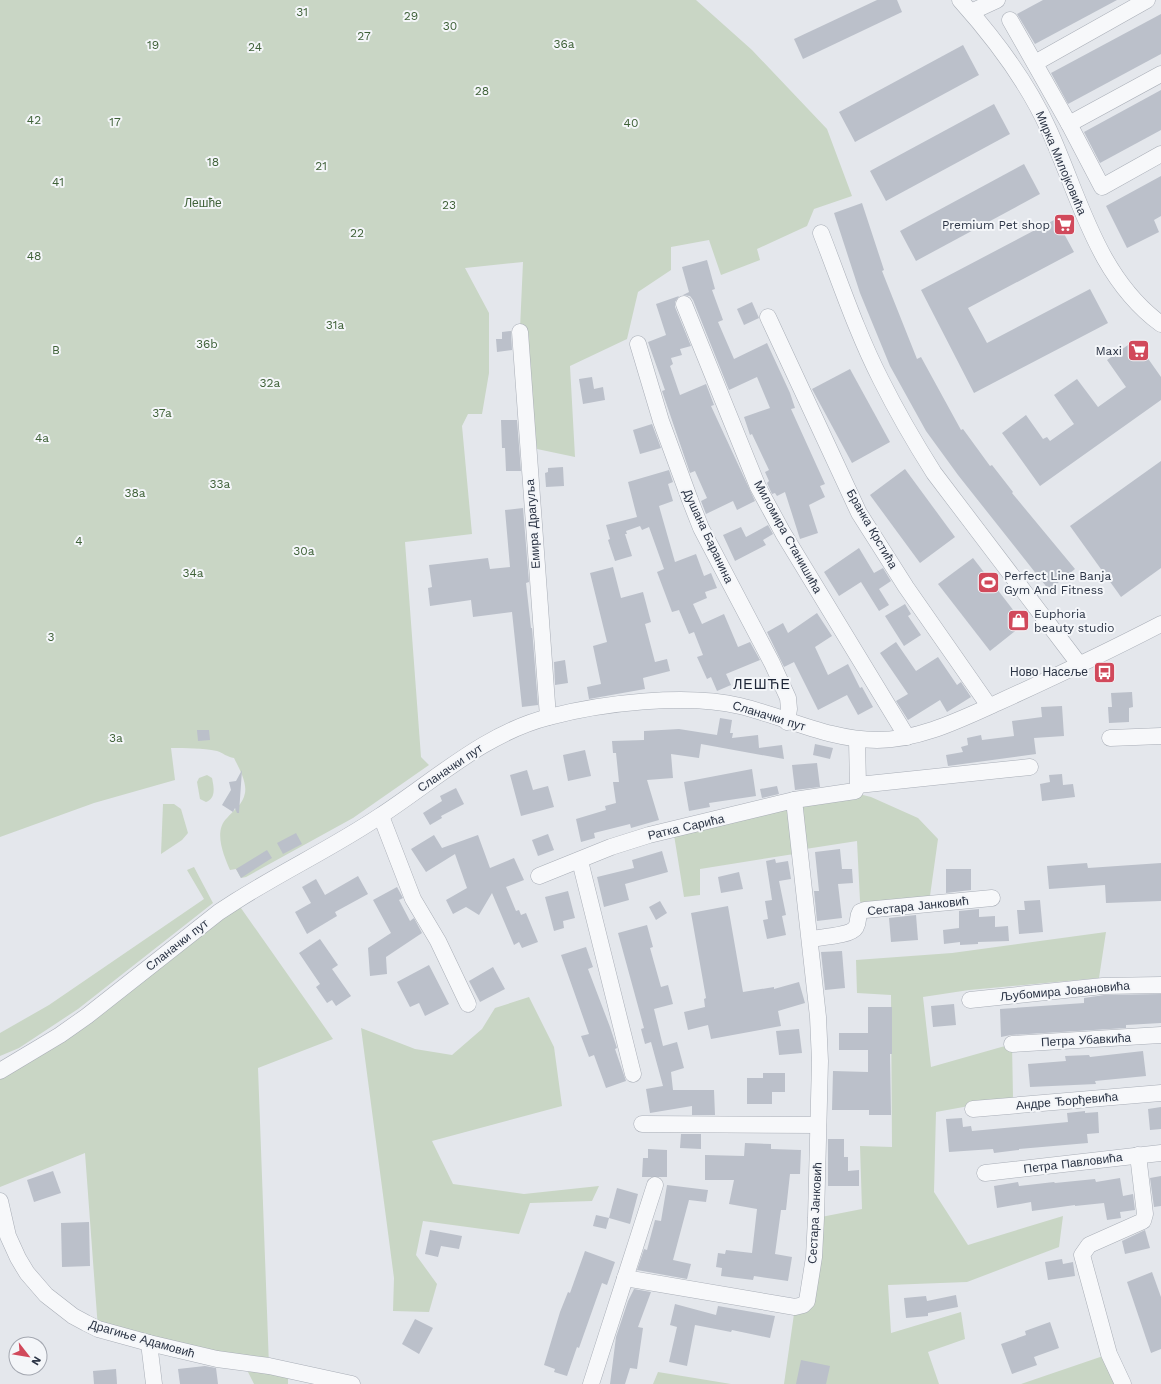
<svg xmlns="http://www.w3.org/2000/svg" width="1161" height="1384" font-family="'Work Sans',sans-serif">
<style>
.green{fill:#c9d6c5}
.building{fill:#bbc0ca}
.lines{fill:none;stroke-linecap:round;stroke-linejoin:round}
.minor-casing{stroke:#a9aeb7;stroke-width:17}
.minor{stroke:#f7f8fa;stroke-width:16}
.labels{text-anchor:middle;stroke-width:4;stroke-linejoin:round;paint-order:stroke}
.park-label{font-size:12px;fill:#3f6138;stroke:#f4f6f9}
.street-label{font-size:12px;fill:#2b3445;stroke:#f4f6f9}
.poi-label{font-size:12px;fill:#2b3445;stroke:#f4f6f9;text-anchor:end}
.quarter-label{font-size:14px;letter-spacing:1px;fill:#1d2536;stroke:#f4f6f9}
</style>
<rect width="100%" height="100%" fill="#e4e7ec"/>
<!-- green -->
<g class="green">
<path d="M0,0H696L752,50L827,129L852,196L814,209L807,226L757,249L760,260L721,275L709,240L671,247V270L638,292L627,339L570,366L575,457L537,449L523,394L520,329L523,262L465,268L489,313V373L482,414H468L462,426L472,534L405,542L421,757L429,765L353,818L246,877L241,878L236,869L230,870C224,856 213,831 227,818C234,810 243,804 245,793C247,782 239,768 234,758C227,757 223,753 217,751C202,748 187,748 171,748L175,780L94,803L0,837Z"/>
<path d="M207,775L212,778C214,788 216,798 206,802L200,799L197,782L199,778Z"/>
<polygon points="851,792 871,797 918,818 938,839 929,903 865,910 860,901 857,841 799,850 794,800"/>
<polygon points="163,804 174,804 181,809 188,833 182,840 161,854"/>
<polygon points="788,809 794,854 700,869 700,895 684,897 674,835"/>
<polygon points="194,867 213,903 78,1009 19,1048 0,1056 0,1033 49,1005 204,899 187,870"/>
<polygon points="236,901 333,1039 258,1068 269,1366 288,1370 288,1384 254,1384 243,1362 98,1329 85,1153 0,1187 0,1071"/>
<polygon points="1106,932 1099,978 969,990 923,997 931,1067 1012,1044 1013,1098 936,1112 934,1192 968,1245 1063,1216 1059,1247 967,1282 888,1285 891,1333 961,1312 965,1339 928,1352 939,1384 784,1384 795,1307 799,1307 816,1218 862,1209 860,1146 892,1147 891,995 857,993 856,960 952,953"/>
<polygon points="529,997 554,1047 562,1106 432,1141 453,1184 524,1194 599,1186 592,1201 530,1203 519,1234 423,1221 416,1255 437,1284 429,1312 393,1311 394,1278 361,1028 415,1049 452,1055 482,1029 495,1008"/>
<polygon points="1109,1354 1123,1384 1021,1384"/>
<polygon points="658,1372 731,1384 653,1384"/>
</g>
<!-- building -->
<g class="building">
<polygon points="877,0 897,0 902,12 803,59 794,39"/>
<polygon points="1043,0 1117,0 1035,44 1017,14"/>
<polygon points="1161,14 1161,54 1068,104 1051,73"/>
<polygon points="963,45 979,75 855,142 839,112"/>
<polygon points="1161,90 1161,130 1100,163 1084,132"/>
<polygon points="994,104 1010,134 886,201 870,171"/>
<polygon points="1024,164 1040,194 916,261 900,231"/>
<polygon points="1161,176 1161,216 1154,220 1159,232 1127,248 1106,206"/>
<polygon points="862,203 884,270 882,271 917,359 921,357 961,430 963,429 990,466 992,465 1013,492 1012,493 1075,569 1049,590 958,475 926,431 890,366 860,293 834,213"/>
<polygon points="1056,219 1074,252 968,308 987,343 1090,289 1108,323 974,393 921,290"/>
<polygon points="707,260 715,289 712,290 723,320 718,322 734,359 767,343 790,393 795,408 791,409 825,484 820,486 825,497 809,505 818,533 800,539 785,492 777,496 775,493 772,494 767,483 769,481 765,472 769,470 752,434 750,435 744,417 770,408 757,377 729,390 693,300 690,296 683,295 689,292 682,267"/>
<polygon points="679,296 675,302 675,307 691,346 680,349 682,355 671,358 673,364 670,366 680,395 706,384 714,405 711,406 755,501 737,510 733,501 706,514 701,501 707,498 695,471 690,473 662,391 665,390 648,342 666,335 656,304"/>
<polygon points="752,302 759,318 744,325 737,309"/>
<polygon points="511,331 512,350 497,352 496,339 502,339 502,332"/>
<polygon points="1135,340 1161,377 1161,400 1040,486 1002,433 1026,415 1043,439 1047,437 1050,441 1074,424 1054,395 1077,379 1098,407 1126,387 1107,360"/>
<polygon points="850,369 890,442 852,463 812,389"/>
<polygon points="592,377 594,389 603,387 605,400 583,404 579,379"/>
<polygon points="501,420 517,420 521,471 506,471 505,448 502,448"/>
<polygon points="652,424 661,448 640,454 633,430"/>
<polygon points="1161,461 1161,568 1121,597 1070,526"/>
<polygon points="563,467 564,486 546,487 545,473 548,472 548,468"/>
<polygon points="905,469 955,537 920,563 870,495"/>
<polygon points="669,470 673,482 668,484 673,501 659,506 675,562 696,554 704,576 711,573 717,588 705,592 707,598 693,604 702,624 724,614 738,647 750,642 760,660 726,674 731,685 717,691 711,677 707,679 697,657 703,655 694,632 689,634 679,610 672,612 657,572 664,569 649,527 642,530 640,526 626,531 627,534 625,534 632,556 615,561 608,540 610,539 606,525 637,517 628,482"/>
<polygon points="523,508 529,582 526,583 531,628 532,628 538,705 522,707 512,612 473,617 471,600 430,606 428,588 432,587 429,565 488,558 490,569 510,567 505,510"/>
<polygon points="768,525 773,534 763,540 766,545 735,561 723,535 741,527 746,537"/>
<polygon points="859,548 874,573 883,568 891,581 879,589 889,605 879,611 861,582 839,596 824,572"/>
<polygon points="973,558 1024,624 990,651 938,584"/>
<polygon points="613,567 621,598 643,592 651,622 645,624 655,662 667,659 670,671 643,678 645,689 589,699 587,687 601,684 593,646 607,642 590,573"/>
<polygon points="905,604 911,614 908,616 921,635 904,646 885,616"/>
<polygon points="817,613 832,636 815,647 828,675 848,664 860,688 862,687 873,707 858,715 847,695 818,710 794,662 784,667 767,632 783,623 788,633"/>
<polygon points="896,642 916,671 938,657 957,685 961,682 971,697 947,712 940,700 908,720 896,701 908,694 880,653"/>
<polygon points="565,660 568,683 555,685 554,662"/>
<polygon points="1132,692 1133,707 1129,708 1129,722 1109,723 1108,707 1112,707 1111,693"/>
<polygon points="1062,706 1064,736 1034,738 1036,754 948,766 946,755 963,752 961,747 968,745 967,738 981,735 982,740 1014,736 1012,721 1042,717 1041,707"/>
<polygon points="720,718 732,720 730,733 733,733 732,738 758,735 759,748 782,745 784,759 701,744 699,758 671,754 673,778 647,780 659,820 631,828 630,824 594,833 595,838 581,842 576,819 606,810 605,806 616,803 613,782 619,782 616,753 613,753 612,741 644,740 644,731 679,729 717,735"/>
<polygon points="197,730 209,730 210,740 198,741"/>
<polygon points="815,744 833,748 830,759 813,755"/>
<polygon points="585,750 591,776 568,781 563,755"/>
<polygon points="817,763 820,787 795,790 792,765"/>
<polygon points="752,769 756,796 709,803 710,807 689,811 684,782"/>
<polygon points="242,770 239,813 237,813 235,808 233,812 222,805 231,790 229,782 236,781"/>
<polygon points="527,770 533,790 548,786 554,807 521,816 510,775"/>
<polygon points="1062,774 1063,785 1073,784 1075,797 1042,801 1040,784 1050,782 1049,775"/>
<polygon points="777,786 779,794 762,798 760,789"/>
<polygon points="456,788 464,804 441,816 442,818 430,825 423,813 442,801 440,796"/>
<polygon points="296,833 302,844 283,854 277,843"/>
<polygon points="548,834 554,850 538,856 532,840"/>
<polygon points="434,835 442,848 478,835 490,868 514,858 524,880 506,887 516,911 519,910 521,915 526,913 538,942 522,948 519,942 514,945 492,893 479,915 466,907 453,914 446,900 467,888 455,854 426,872 411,849"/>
<polygon points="840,849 842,869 852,869 853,883 838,884 842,918 817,921 814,891 819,891 815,852"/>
<polygon points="267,850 272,858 241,878 236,869"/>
<polygon points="662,851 668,872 625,884 629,900 604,907 597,877 634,868 632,860"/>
<polygon points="775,859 776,863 788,861 791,879 779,881 786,915 782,916 786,935 767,939 763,920 768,919 765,901 772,900 766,861"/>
<polygon points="1087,863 1088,868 1161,863 1161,901 1106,903 1105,885 1049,889 1047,866"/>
<polygon points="946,869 971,869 971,890 946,893"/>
<polygon points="739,872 743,889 721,893 718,877"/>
<polygon points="358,876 368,894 335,912 337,916 307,934 295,912 311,903 302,887 316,879 325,895"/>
<polygon points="397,887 403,898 399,900 410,921 414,918 422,933 386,957 387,974 370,976 368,948 391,933 373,900"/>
<polygon points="568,891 575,918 563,921 564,928 554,931 545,897"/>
<polygon points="1040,900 1043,932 1019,934 1017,910 1025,910 1024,901"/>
<polygon points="660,901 667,913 656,920 649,907"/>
<polygon points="728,906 743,992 774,987 774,989 799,982 805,1003 778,1011 781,1026 711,1039 708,1025 688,1030 684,1012 705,1007 704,999 706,998 691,913"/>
<polygon points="979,909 979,917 995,916 995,927 1008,926 1009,941 978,942 978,944 960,945 960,942 944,944 943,930 959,928 959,911"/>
<polygon points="916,915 918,940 891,942 889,918"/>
<polygon points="647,925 653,947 650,948 661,987 668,985 673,1004 654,1009 663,1046 677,1042 684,1068 671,1072 673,1090 714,1090 715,1115 692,1115 692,1106 650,1113 646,1089 663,1086 651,1042 645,1044 641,1029 644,1028 618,933"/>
<polygon points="320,939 338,965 332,969 351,996 336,1006 332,1000 327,1003 316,987 320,984 299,953"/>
<polygon points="586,947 593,967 588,969 610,1027 617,1048 615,1049 626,1081 606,1088 594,1055 589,1057 581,1036 589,1034 561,955"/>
<polygon points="842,951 845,988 825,990 821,952"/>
<polygon points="429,965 449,1004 425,1016 419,1003 410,1007 397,982"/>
<polygon points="493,967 505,989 480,1002 469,981"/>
<polygon points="1161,994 1161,1023 1126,1025 1126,1028 1011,1035 1001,1037 1000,1009 1084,1003 1084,998 1104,995"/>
<polygon points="954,1004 956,1025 933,1027 931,1006"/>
<polygon points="868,1007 892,1007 892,1054 890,1054 891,1115 869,1115 869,1110 832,1110 833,1071 868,1072 868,1050 839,1050 839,1033 868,1033"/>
<polygon points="799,1029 802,1053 779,1055 776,1031"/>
<polygon points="1143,1051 1146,1076 1095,1081 1096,1084 1030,1087 1028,1064 1066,1061 1065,1056 1089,1055 1090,1057"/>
<polygon points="763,1073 785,1073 785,1092 772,1092 772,1104 747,1104 747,1078 763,1078"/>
<polygon points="1161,1107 1161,1129 1150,1130 1148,1109"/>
<polygon points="1085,1111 1085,1113 1098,1112 1099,1133 1087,1134 1088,1143 1019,1149 1019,1150 994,1153 993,1149 949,1152 946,1119 962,1118 963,1127 971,1126 972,1131 1068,1122 1067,1113"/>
<polygon points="681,1134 701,1134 701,1149 680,1148"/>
<polygon points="828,1139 844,1139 844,1157 848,1157 848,1171 859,1170 859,1186 828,1186"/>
<polygon points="745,1143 771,1144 771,1149 801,1150 800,1174 790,1174 786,1210 781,1210 775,1254 792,1257 788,1281 754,1276 753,1280 721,1276 722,1268 716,1267 718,1253 725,1254 726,1250 752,1253 757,1209 729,1204 734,1180 705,1180 705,1155 744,1156"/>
<polygon points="648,1149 667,1150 667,1177 642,1177 643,1158 648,1158"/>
<polygon points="53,1171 61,1193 34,1202 27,1180"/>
<polygon points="1161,1176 1161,1206 1154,1207 1150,1178"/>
<polygon points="1120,1178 1123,1196 1133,1194 1135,1210 1120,1212 1121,1218 1107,1220 1104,1203 1075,1206 1075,1205 1032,1211 1031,1202 997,1208 994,1186 1018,1182 1019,1186 1054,1182 1055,1183 1095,1179 1096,1182"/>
<polygon points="667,1185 708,1190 706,1202 689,1200 673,1260 691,1264 687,1279 637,1270 644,1249 647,1250 655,1220 661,1221"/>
<polygon points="617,1188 638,1194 630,1224 609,1218"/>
<polygon points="596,1215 609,1218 606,1229 593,1226"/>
<polygon points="89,1222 90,1266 62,1267 61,1223"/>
<polygon points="430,1230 462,1236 459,1249 441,1246 438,1257 425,1254"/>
<polygon points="1145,1230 1150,1248 1125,1254 1122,1241"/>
<polygon points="585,1251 615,1262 607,1285 602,1283 579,1348 577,1347 567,1376 554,1372 555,1369 544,1365 560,1312 568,1292 570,1293"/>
<polygon points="1062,1259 1063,1264 1073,1262 1075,1276 1048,1280 1045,1262"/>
<polygon points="1152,1272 1161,1297 1161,1349 1151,1353 1127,1282"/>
<polygon points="634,1289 651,1292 638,1327 643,1328 637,1369 630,1368 625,1384 610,1384 616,1337 628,1301"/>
<polygon points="956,1295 958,1307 928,1313 928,1316 906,1318 904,1298 926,1296 927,1301"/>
<polygon points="675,1304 716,1315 718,1306 775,1316 770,1338 732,1330 731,1332 695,1325 687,1366 669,1362 677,1327 670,1325"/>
<polygon points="415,1319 433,1328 419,1354 402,1344"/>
<polygon points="1050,1322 1059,1348 1034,1357 1037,1365 1012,1374 1001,1344 1026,1335 1025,1331"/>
<polygon points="801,1360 830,1366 826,1384 796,1384"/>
<polygon points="205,1366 216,1368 218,1384 180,1384 178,1369"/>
<polygon points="116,1369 117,1384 94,1384 93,1371"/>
</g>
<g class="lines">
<defs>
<g id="minor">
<path d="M960,0C995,39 1027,81 1049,130C1080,198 1097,277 1161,324"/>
<polyline points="971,12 997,0"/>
<polyline points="1010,20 1069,124 1102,187 1161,154"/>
<polyline points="1035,63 1147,0"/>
<polyline points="1069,124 1161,74"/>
<path d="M821,233C840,282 857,333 881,380C897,412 915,443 934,473L1079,664"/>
<polyline points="684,304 758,487 783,533 907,737"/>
<polyline points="768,317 859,513 906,587 989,706"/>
<polyline points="520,332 548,717"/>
<polyline points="638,344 661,421 690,500 701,528 772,663 788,698 789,709 787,722"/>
<polyline points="1110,738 1161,736"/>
<polyline points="858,785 1030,767"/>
<polyline points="381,816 413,899 438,941 468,1004"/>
<polyline points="580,861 633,1074"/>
<polyline points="539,876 611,847 649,835 794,800 855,791 858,785 857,740"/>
<path d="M811,939C821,937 851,936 856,927C859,922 857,917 860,912L865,910L992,898"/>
<polyline points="970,1000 1103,986 1161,985"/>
<polyline points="1012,1044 1161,1035"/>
<path d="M0,1071L60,1035L87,1016L219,912L236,901C283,871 334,847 380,816C434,781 485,733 549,717C602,703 687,693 740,706C786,717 829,740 877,740C919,740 959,720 997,703C1052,678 1107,652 1161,624"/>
<polyline points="973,1109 1161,1093"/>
<polyline points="642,1124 818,1125"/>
<polyline points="985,1173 1161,1153"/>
<polyline points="0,1201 8,1236 18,1258 27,1273 46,1295 73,1316 86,1323 98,1329 149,1343 217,1359 269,1366 352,1384"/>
<polyline points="625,1278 795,1307 803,1305 807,1301 814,1257 816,1218 820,1061 818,1017 794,800"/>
<polyline points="149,1343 154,1384"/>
<polyline points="591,1384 655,1185"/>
<polyline points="1123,1384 1109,1354 1082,1255 1089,1245 1143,1221 1145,1214 1138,1155"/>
</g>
</defs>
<!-- minor casing -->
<use href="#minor" class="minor-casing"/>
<!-- minor -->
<use href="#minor" class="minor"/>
</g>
<!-- icons -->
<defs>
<symbol id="supermarket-square" viewBox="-11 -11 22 22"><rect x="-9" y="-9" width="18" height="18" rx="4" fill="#d1495b" stroke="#f4f6f9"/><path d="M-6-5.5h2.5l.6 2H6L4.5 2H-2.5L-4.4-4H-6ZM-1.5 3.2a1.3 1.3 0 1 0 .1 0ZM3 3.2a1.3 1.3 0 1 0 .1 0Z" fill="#fff"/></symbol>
<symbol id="stadium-square" viewBox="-11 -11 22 22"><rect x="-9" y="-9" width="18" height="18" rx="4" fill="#d1495b" stroke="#f4f6f9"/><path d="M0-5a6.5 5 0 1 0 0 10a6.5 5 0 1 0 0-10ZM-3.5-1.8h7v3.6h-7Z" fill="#fff"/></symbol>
<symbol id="shop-square" viewBox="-11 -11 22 22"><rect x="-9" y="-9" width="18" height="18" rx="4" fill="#d1495b" stroke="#f4f6f9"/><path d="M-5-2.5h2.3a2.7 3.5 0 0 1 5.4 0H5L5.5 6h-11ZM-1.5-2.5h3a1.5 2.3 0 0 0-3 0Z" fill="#fff"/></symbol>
<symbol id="bus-square" viewBox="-11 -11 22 22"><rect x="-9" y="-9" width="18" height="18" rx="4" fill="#d1495b" stroke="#f4f6f9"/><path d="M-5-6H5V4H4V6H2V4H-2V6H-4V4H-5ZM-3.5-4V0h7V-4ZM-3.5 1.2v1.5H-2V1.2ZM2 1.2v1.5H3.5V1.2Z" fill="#fff"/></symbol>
</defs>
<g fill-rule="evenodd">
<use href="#supermarket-square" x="1052" y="212" width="25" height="25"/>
<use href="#supermarket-square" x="1126" y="338" width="25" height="25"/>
<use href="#stadium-square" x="976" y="570" width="25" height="25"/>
<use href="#shop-square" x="1006" y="608" width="25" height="25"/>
<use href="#bus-square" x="1092" y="660" width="25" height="25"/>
</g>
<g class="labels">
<!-- park labels -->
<g class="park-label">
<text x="302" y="16">31</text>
<text x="411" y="20">29</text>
<text x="450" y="30">30</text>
<text x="364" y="40">27</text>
<text x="564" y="48">36a</text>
<text x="153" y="49">19</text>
<text x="255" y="51">24</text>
<text x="482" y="95">28</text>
<text x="34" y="124">42</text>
<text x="115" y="126">17</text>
<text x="631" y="127">40</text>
<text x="213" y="166">18</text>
<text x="321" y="170">21</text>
<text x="58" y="186">41</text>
<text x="203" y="207">Лешће</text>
<text x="449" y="209">23</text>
<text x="357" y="237">22</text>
<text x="34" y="260">48</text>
<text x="335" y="329">31a</text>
<text x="207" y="348">36b</text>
<text x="56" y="354">B</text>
<text x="270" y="387">32a</text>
<text x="162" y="417">37a</text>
<text x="42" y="442">4a</text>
<text x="220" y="488">33a</text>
<text x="135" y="497">38a</text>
<text x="79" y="545">4</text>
<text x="304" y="555">30a</text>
<text x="193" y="577">34a</text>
<text x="51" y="641">3</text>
<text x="116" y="742">3a</text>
</g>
<!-- street labels -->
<g class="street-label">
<text transform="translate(1061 163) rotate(67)" y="4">Мирка Милојковића</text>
<text transform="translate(533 524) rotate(-94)" y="4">Емира Драгуља</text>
<text transform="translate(872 529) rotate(60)" y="4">Бранка Крстића</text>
<text transform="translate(708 536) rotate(65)" y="4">Душана Баранина</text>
<text transform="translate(788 537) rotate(61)" y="4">Миломира Станишића</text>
<text transform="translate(769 716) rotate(17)" y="4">Сланачки пут</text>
<text transform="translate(450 768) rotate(-34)" y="4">Сланачки пут</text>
<text transform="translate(686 827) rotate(-13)" y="4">Ратка Сарића</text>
<text transform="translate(918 906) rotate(-6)" y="4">Сестара Јанковић</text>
<text transform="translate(177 945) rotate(-38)" y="4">Сланачки пут</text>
<text transform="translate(1065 991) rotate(-5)" y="4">Љубомира Јовановића</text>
<text transform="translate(1086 1040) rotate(-3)" y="4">Петра Убавкића</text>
<text transform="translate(1067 1101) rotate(-5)" y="4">Андре Ђорђевића</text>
<text transform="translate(1073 1163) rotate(-7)" y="4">Петра Павловића</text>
<text transform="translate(815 1213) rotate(-87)" y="4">Сестара Јанковић</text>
<text transform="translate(142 1339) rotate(16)" y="4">Драгиње Адамовић</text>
</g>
<!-- poi labels -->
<g class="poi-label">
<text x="1050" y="229">Premium Pet shop</text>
<text x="1122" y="355">Maxi</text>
<text x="1004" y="580" text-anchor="start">Perfect Line Banja<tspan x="1004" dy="14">Gym And Fitness</tspan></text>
<text x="1034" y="618" text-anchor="start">Euphoria<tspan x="1034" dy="14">beauty studio</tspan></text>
<text x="1088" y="676">Ново Насеље</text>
</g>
<!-- quarter labels -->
<g class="quarter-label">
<text x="762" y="689">ЛЕШЋЕ</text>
</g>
</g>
<!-- north arrow -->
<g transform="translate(28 1356) rotate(121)"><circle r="19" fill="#f4f6f9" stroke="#a4a8b1"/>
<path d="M0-3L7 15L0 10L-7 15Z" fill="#d1495b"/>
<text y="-6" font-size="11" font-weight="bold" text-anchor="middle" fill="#2b3445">N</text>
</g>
</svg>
